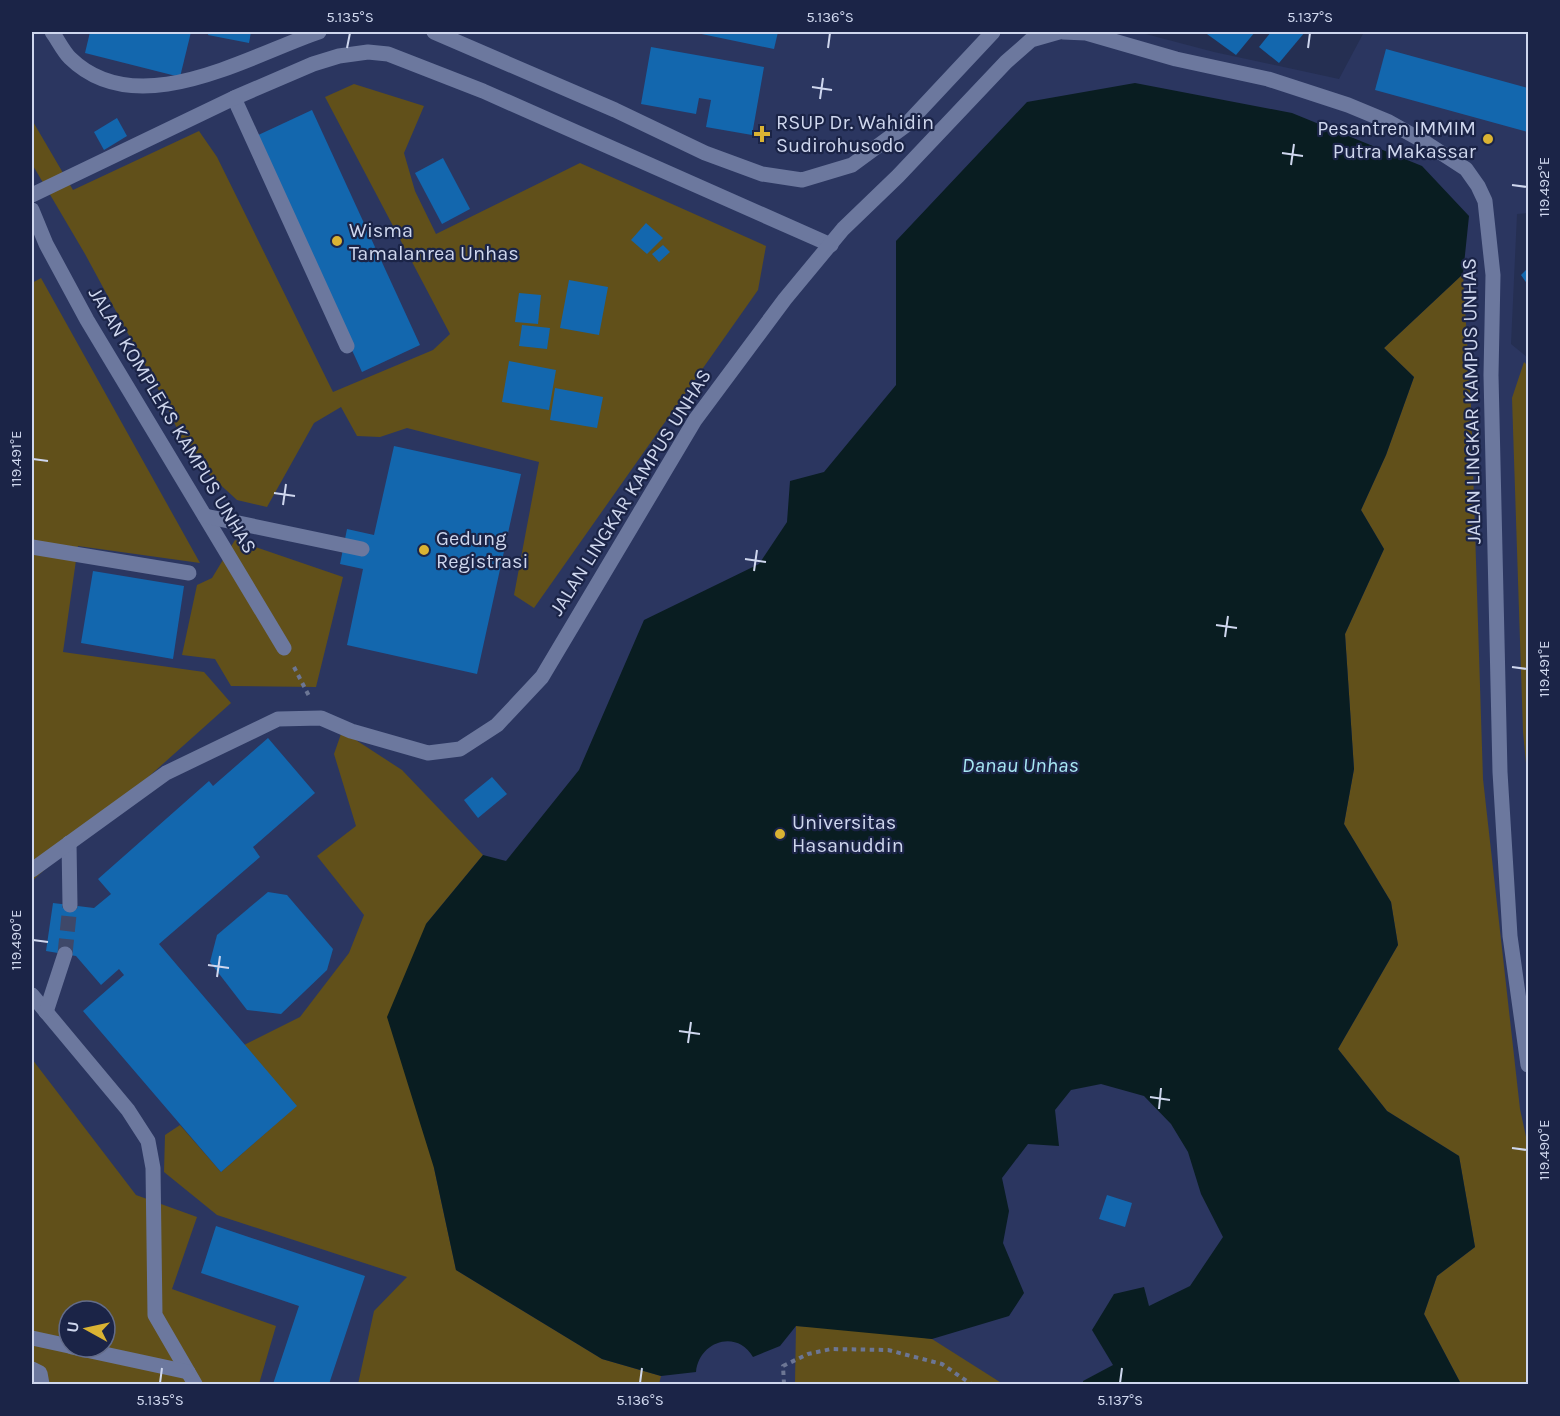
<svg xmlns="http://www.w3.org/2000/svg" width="1560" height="1416" font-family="Karla,sans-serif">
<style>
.built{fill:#2b3660;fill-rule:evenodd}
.green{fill:#61501a;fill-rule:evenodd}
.water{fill:#091d21}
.building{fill:#1367ae}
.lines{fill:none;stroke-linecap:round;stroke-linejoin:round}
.minor-tunnel{stroke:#3e4869;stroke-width:15;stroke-dasharray:15 8;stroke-linecap:butt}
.path{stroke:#6c7694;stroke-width:4;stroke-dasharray:4.5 4.5;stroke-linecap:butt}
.minor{stroke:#6c789e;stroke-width:15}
.ticks{fill:none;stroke:#cfd7ee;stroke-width:2}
.poi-dot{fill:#dab333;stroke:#1b2447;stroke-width:2}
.labels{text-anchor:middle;stroke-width:4.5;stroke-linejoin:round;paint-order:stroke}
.poi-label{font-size:20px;fill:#cfd7ee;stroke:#1b2447;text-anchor:start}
.street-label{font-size:20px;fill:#cfd7ee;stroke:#1b2447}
.water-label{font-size:21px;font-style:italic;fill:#a8e8f4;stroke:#1b2447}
.neatline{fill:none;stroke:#cfd7ee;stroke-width:2}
.ticks-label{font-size:15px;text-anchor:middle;fill:#cfd7ee}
</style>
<rect width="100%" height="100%" fill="#252f52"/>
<!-- built -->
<path class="built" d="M32,32H1138L1214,52L1339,79L1364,32H1528V213L1517,214L1511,344L1528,358V1384H32ZM69,1311H105V1347H69Z"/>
<!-- green -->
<g class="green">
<polygon points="354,84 424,106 404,153 415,191 436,234 580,163 766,246 758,290 534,608 514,595 539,462 407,428 380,437 357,436 341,407 314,423 267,507 237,500 190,457 164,400 85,254 32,164 32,120 73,190 199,131 217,157 333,392 433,350 450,334 325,97"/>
<polygon points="1463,274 1471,406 1483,779 1520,1109 1528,1146 1528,1384 1461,1384 1424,1314 1437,1276 1475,1247 1459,1156 1387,1111 1338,1049 1398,945 1391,902 1344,824 1354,769 1345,634 1384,549 1361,510 1386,455 1414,377 1384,348"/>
<polygon points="41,278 200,563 78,546 63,652 204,672 231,703 32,881 32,283"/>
<polygon points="1524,362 1528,366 1528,784 1523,732 1512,398"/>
<polygon points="235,540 343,577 316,687 231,686 215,659 182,655 197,585 212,578"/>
<polygon points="342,731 402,770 483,855 426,924 434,1168 456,1270 602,1359 661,1376 659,1384 358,1384 374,1311 407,1277 217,1215 164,1172 165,1135 180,1125 221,1172 296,1106 244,1045 300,1017 349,953 364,915 317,856 356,826 334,754"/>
<path d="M32,1059L136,1195L197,1217L172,1289L276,1326L259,1384H32ZM69,1311H105V1347H69Z"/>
<polygon points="796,1326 861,1329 932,1339 1003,1384 795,1384"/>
</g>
<!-- water -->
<path class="water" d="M1135,83L1292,113L1422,166L1469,216L1463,274L1384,348L1414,377L1386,455L1361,510L1384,549L1345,634L1354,769L1344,824L1391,902L1398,945L1338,1049L1387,1111L1459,1156L1475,1247L1437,1276L1424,1314L1461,1384H1083V1381L1113,1365L1092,1330L1114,1294L1144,1287L1149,1306L1190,1286L1223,1237L1201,1194L1188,1152L1171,1124L1144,1096L1101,1084L1071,1090L1055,1110L1059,1146L1028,1144L1002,1178L1009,1211L1003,1243L1024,1293L1009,1316L932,1339L796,1326L780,1346L753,1357C737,1329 699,1341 696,1372L661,1376L602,1359L456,1270L434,1168L387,1017L426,924L483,855L506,861L579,770L644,620L759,564L787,522L790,481L824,472L896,385V241L1027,102Z"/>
<!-- building -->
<g class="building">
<polygon points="90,32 191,32 180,77 85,53"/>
<polygon points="209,32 251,32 249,43 208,35"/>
<polygon points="692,32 778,32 774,49"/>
<polygon points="1209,32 1255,32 1236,55 1207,34"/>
<polygon points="1271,32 1305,32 1279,63 1259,47"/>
<polygon points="651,47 764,67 752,135 706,127 711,100 699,98 696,114 641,104"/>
<polygon points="1386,49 1528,88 1528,132 1375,90"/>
<polygon points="312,110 420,345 362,372 254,137"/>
<polygon points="117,118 127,136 104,150 94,132"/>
<polygon points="443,158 470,209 442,224 415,173"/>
<polygon points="646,223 663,238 647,254 631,240"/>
<polygon points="663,245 670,252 659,262 652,254"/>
<polygon points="1528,268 1528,285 1521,275"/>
<polygon points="569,280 608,287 599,335 560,328"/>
<polygon points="519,293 541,295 538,324 515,322"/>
<polygon points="522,325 550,328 547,349 519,346"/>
<polygon points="509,361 556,370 549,410 502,402"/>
<polygon points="555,388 603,397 597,428 550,420"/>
<polygon points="394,446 521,474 477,674 347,645 363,569 340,564 347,529 374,535"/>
<polygon points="93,571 184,586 173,659 81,643"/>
<polygon points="268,738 315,793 253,847 260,857 159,944 297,1106 221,1172 83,1011 124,975 119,969 101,985 76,956 46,951 53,903 94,908 111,894 98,879 209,781 213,786"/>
<polygon points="492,777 507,794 478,818 464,800"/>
<polygon points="268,892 287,895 333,949 327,970 281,1014 247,1010 210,962 217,935"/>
<polygon points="1107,1195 1132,1203 1125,1227 1099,1219"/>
<polygon points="216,1226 365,1276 329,1384 273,1384 299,1306 201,1273"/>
</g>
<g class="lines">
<!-- minor-tunnel -->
<polyline class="minor-tunnel" points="65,954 70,905"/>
<!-- path -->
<g class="path">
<polyline points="294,667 310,698"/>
<polyline points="784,1384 783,1366 808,1354 831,1349 888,1350 942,1364 971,1384"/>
</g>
<!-- minor -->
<g class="minor">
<path d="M52,32C58,40 63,51 70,58C137,124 248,56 319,32"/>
<polyline points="434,32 615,110 705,153 762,174 802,180 852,165 905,126 993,32"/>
<polyline points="1063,32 1086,33 1176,59 1268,79 1348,105 1389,122 1423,141 1466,169 1478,186 1485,201 1493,275 1491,375 1500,772 1510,936 1528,1065"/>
<polyline points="234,98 347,346"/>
<polyline points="32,195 234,98 313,64 339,56 368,52 388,54 483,91 831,245"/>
<polyline points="32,210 46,244 87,320 284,648"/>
<polyline points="205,516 362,549"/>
<polyline points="32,547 189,573"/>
<polyline points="69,843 70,905"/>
<polyline points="32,870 166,773 278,719 321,718 351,731 428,753 460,749 497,725 542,677 695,420 785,299 843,229 898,176 1006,62 1031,40 1059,32"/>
<polyline points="32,995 128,1110 148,1141 153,1168 155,1315 195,1384"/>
<polyline points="46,1012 65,954"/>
<polyline points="32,1338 69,1346"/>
<polyline points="72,1347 188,1372"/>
<polyline points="32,1369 40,1373 42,1384"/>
</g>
</g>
<!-- ticks -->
<path class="ticks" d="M347,48L350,33M828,48L830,33M1308,48L1310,33M812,87L832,90M820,99L823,78M1282,153L1303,156M1291,165L1294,144M1512,185L1527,187M33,459L48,461M274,493L295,496M283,505L286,484M745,559L766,562M754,571L757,550M1216,625L1237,628M1225,637L1228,616M1512,667L1527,669M33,940L48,942M208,965L229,968M217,977L220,956M679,1031L700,1034M688,1043L691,1022M1150,1097L1170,1100M1159,1109L1161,1088M1512,1148L1527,1150M160,1383L162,1368M640,1383L642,1368M1120,1383L1122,1368"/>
<!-- markers -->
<g class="poi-dot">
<path d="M759 125h6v6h6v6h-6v6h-6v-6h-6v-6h6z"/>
<circle cx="1488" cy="139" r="6"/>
<circle cx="337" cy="241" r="6"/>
<circle cx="424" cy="550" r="6"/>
<circle cx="780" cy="834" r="6"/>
</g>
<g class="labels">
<!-- poi labels -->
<g class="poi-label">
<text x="776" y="129">RSUP Dr. Wahidin<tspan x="776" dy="23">Sudirohusodo</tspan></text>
<text x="1476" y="135" text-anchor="end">Pesantren IMMIM<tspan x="1476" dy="23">Putra Makassar</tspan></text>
<text x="349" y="237">Wisma<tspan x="349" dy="23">Tamalanrea Unhas</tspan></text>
<text x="436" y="545">Gedung<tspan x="436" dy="23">Registrasi</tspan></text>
<text x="792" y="829">Universitas<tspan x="792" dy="23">Hasanuddin</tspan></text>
</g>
<!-- street labels -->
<g class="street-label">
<text transform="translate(1471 401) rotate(-91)" y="7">JALAN LINGKAR KAMPUS UNHAS</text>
<text transform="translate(173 420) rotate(59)" y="7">JALAN KOMPLEKS KAMPUS UNHAS</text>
<text transform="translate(630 492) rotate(-58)" y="7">JALAN LINGKAR KAMPUS UNHAS</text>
</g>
<!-- water labels -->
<g class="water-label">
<text x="1020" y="772">Danau Unhas</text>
</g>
</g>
<!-- border -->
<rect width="1560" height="1416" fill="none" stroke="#1b2447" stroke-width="66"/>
<!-- north arrow -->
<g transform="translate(87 1329) rotate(278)"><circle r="28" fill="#1b2447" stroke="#636c8a" stroke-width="1.5"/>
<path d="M0-4.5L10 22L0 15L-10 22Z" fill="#dab333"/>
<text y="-9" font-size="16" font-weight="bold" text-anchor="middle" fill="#cfd7ee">U</text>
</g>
<rect x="33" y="33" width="1494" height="1350" class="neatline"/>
<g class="ticks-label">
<text x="350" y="22">5.135°S</text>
<text x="830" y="22">5.136°S</text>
<text x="1310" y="22">5.137°S</text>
<text transform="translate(1544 187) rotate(-90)" y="5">119.492°E</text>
<text transform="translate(16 459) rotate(-90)" y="5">119.491°E</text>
<text transform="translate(1544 669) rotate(-90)" y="5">119.491°E</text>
<text transform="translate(16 940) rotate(-90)" y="5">119.490°E</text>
<text transform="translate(1544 1150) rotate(-90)" y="5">119.490°E</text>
<text x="160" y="1405">5.135°S</text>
<text x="640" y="1405">5.136°S</text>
<text x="1120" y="1405">5.137°S</text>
</g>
</svg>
